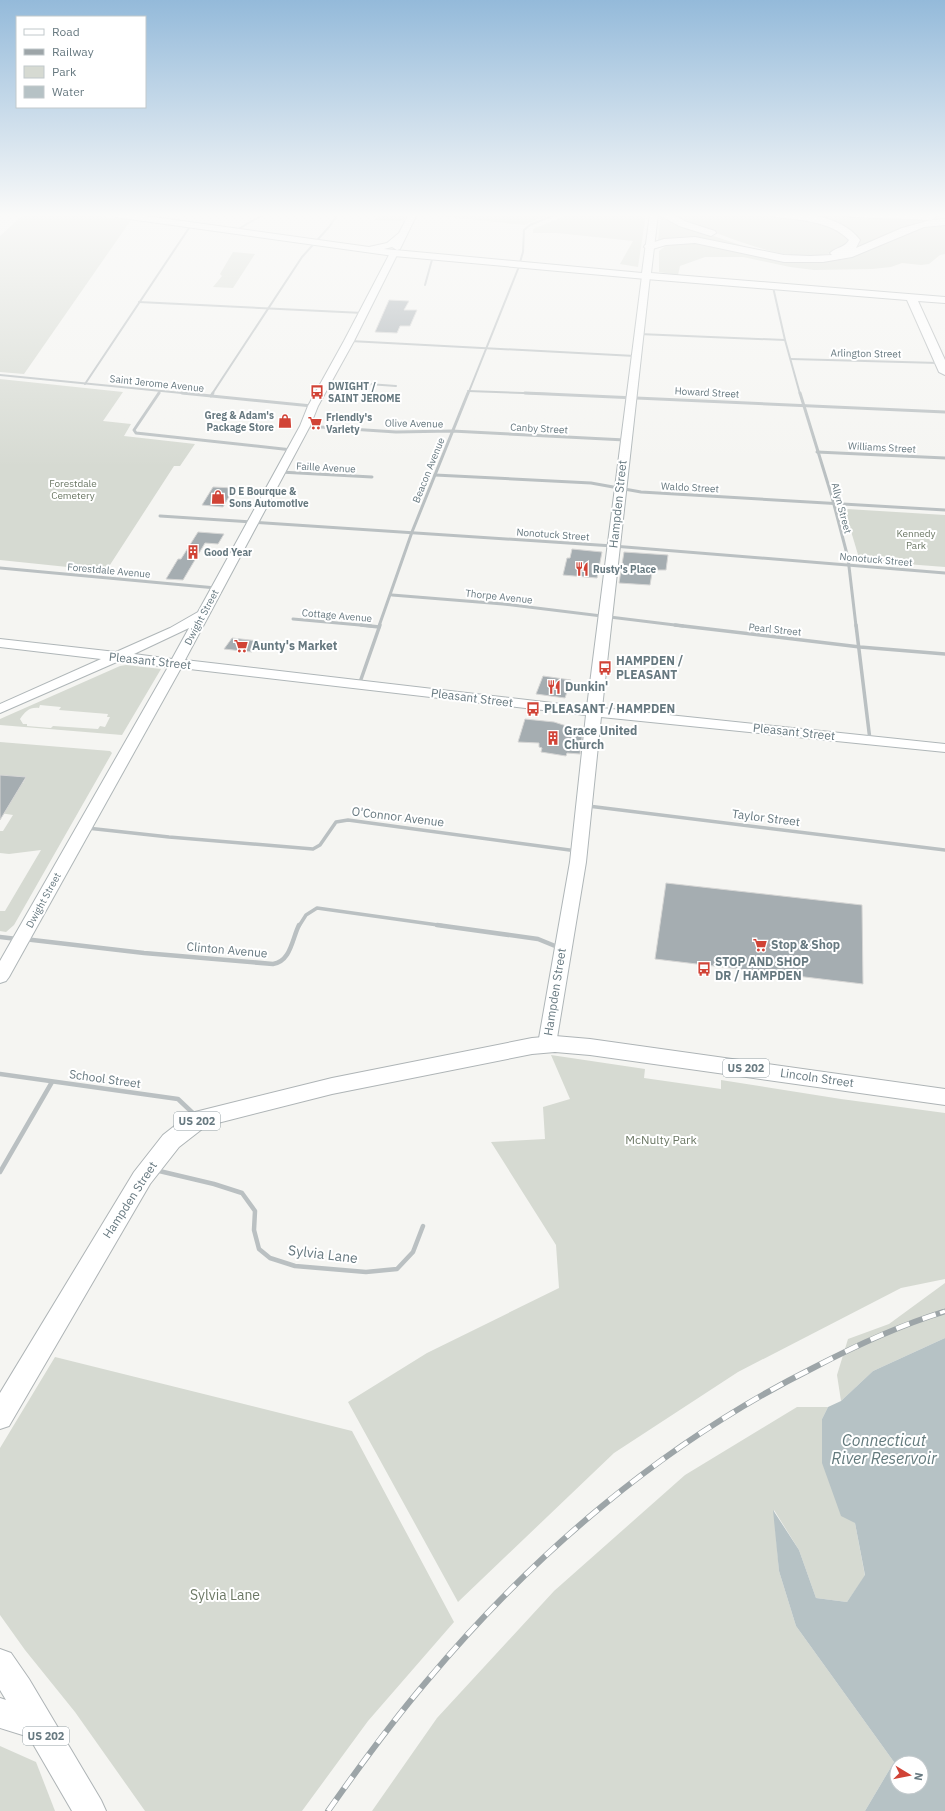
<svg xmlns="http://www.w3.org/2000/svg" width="945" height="1811" font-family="'IBM Plex Sans',sans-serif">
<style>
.green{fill:#d6dad2;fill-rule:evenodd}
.water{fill:#b6c2c5;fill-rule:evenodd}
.building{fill:#a5adb1;stroke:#d6d6d5}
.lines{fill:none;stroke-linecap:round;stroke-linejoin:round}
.secondary-casing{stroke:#afb6b8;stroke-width:2}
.primary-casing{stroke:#aeb4b6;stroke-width:2}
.highway-casing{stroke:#b0b5b7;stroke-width:2}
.street-far3{stroke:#bac0c2;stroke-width:2}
.street-far2{stroke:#bac0c2;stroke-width:3}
.street-far1{stroke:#bac0c2;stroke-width:3.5}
.street{stroke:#bac0c2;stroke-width:4.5}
.secondary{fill:#fff;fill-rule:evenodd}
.primary{fill:#fff;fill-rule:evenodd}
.highway{fill:#fff;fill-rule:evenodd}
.rail-far1-casing{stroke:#9da5a8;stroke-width:5}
.rail-casing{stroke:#9da5a8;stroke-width:6}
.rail-far1{stroke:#fff;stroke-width:3.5;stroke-dasharray:10;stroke-linecap:butt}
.rail{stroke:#fff;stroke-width:4.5;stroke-dasharray:14;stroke-linecap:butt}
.labels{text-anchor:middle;stroke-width:4;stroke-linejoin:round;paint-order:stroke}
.far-street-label{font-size:10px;fill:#677980;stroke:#fff}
.far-poi-label{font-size:10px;font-weight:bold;fill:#677980;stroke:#fff;text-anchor:start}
.far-park-label{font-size:10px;fill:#6c7865;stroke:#fff}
.shield{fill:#fff;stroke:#95a1a6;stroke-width:1}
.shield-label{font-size:11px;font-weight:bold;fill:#677980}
.street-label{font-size:12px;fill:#677980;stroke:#fff}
.poi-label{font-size:12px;font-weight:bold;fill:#677980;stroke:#fff;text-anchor:start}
.park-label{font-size:12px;fill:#6c7865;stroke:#fff}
.near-street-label{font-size:14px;fill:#677980;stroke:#fff}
.near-park-label{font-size:14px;fill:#6c7865;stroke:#fff}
.near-water-label{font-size:16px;font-style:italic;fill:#637a7d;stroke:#fff}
</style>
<rect width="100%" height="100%" fill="#f5f5f2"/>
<!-- green -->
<g class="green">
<polygon points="24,214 82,214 131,220 24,374 0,372 0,236"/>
<polygon points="378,214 407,214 403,221 400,221 375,220"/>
<polygon points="420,214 551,214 524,225"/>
<polygon points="569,214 646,214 638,267 620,264 633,241 557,233 533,233 533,229"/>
<path d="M661,214L684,226L755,250C725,243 688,230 658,241Z"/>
<path d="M668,214H770L827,225L852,239C847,243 841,250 835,252C795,264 753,246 716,233C699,228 682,224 668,214Z"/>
<path d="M785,214H823L945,220V221L934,222L860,246H859L860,240C848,220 806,218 785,214Z"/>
<polygon points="945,225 945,254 940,255 929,264 921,265 902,263 891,267 872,269 814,270 790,267 743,257 705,257 680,266 678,275 659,272 659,251 667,245 683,242 703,243 778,259 806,262 832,261 851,258 916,229"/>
<polygon points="233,252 255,254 233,288 213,287 222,276 220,274"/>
<polygon points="0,379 123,392 103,421 131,424 124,436 195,444 180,466 174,466 106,571 0,560"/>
<polygon points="847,509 945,515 945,567 867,561 859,558 845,511"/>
<path d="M126,665L161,669L122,735L0,725V719L120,666ZM40,705L61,707L59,710L108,714L107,717H110L105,727L100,726L98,729L53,726L51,728L27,726V724H23L20,719C25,712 29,707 39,708Z"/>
<polygon points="0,742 110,751 112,753 14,925 6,932 0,931 0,911 5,911 41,850 9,854 0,853 0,831 3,831 13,815 0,813 20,782 23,783 26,777 17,776 15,779 0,775"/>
<polygon points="551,1055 645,1069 644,1078 721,1089 721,1080 841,1099 945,1113 945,1279 901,1288 738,1372 614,1453 458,1602 348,1402 427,1353 559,1288 556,1245 491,1142 545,1139 543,1107 570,1099"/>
<polygon points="945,1283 945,1338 873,1371 841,1401 837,1375 848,1339 889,1324"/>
<polygon points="55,1357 352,1431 454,1622 368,1721 302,1811 145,1811 75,1712 25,1650 0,1615 0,1448"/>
<polygon points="797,1407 828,1407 822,1419 855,1523 865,1576 847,1602 816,1598 799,1550 774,1510 779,1571 796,1626 894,1762 865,1811 372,1811 437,1718 554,1591 685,1475"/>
<polygon points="0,1746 36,1762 55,1811 0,1811"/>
</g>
<!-- water -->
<path class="water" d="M945,1338V1811H865L894,1762L796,1626L779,1571L773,1510L799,1550L816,1598L847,1602L865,1575L855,1523L841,1516L822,1463V1419L828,1407L841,1401L873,1371ZM897,1763H921V1787H897Z"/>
<!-- building -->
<g class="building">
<polygon points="389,300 409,301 404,310 417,310 410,326 400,326 397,333 375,332"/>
<polygon points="213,487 234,488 223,507 202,505"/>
<polygon points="198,532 224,534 218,544 205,543 183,580 166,579 178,559 181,559"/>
<polygon points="572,549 602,552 597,578 563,575 567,558 570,558"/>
<polygon points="624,552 668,555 666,570 655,570 655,573 652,573 650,585 619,583"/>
<polygon points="232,638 259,641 252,652 224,649"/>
<polygon points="543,676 571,680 565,698 536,694"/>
<polygon points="525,719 554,722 576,729 583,728 580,754 567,753 566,756 541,752 542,748 539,747 539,743 518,742"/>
<polygon points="0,775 26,777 0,820"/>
<polygon points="666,883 862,905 863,984 655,959"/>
</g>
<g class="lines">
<defs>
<path id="secondary" d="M394,250L398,253L354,341L318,406L310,426L185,660L587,707L642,276L646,273L650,276L602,708L945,744V752L601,717L586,862L556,1044L554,1049L547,1051L540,1049L538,1044L570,862L586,715L181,668L9,977L6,981L0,983V961L168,667L119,661L0,713V704L101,659L0,647V639L116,652L170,628L198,612L300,426L308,406L344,341L390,253ZM189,628L172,659L134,654Z"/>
<g id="primary">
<polygon points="111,214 132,214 369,247 387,243 399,233 409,214 417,214 400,249 397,250 392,247 384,249 642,273 650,214 658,214 651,273 945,297 945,303 918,301 945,360 945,375 939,372 907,300 646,279 394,256 115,217"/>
<polygon points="555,1036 590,1039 945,1089 945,1105 590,1055 555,1052 532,1054 332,1094 206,1126 179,1147 150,1184 9,1426 0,1429 0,1393 134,1172 163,1135 191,1113 332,1078 532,1038"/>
<polygon points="0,1649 11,1653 29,1679 101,1800 106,1811 72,1811 29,1737 0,1728 0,1698 6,1700 0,1690"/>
</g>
<g id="highway">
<polygon points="658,214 671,214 687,222 715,231 716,233 711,236 679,226"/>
<path d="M770,214C798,211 842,215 860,240L856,248L902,228L931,220L852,217L848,216L847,214H931L936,217L931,220L945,219V225L924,227L852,257L823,262H784L695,243L666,245L649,250L644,247L645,245L664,239L695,237L784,255L810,256L832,255L830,253C836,247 845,248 849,240C831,221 800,220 775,217Z"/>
</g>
</defs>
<!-- secondary casing -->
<use href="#secondary" class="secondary-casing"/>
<!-- primary casing -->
<use href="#primary" class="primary-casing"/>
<!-- highway casing -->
<use href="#highway" class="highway-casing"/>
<!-- street-far3 -->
<g class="street-far3">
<polyline points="235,231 264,214"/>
<polyline points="425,285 433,256"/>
<polyline points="773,287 785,340 800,394"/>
<polyline points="139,302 363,313"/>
<polyline points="639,334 785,340"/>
<polyline points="350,341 635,356"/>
<polyline points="791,359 939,363"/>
<polyline points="0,375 192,394"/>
<polyline points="327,381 396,386"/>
<polyline points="85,384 191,225"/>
<polyline points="468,391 552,394"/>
<polyline points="158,394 160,391"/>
<polyline points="212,394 302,257 329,227 338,214"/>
<polyline points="468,394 518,269 523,252 524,230 530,225 557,214"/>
</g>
<!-- street-far2 -->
<g class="street-far2">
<polyline points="159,393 134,430 136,433 292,450"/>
<polyline points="182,393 312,406"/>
<polyline points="525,393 945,412"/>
<polyline points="800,393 832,497 848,558 856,626"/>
<polyline points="211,396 213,393"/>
<polyline points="305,426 396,432 452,431 625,440"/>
<polyline points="817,452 945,458"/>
<polyline points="280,472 372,477"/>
<polyline points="435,475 591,483 641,492 945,510"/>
<polyline points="160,516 613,546 945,573"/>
<polyline points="0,568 216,588"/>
<polyline points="392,595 503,604 683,626"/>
<polyline points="293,619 371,626"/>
<polyline points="379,626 412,532 468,393"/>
</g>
<!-- street-far1 -->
<g class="street-far1">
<polyline points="361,625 379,627"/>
<polyline points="675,625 860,647 945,654"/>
<polyline points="856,625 870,740"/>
<polyline points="359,685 380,625"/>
<polyline points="588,806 945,850"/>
<polyline points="87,828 169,837 313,849 320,845 336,822 348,820 577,851"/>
<polyline points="299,926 306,915 317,908 445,926"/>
</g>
<!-- street -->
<g class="street">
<polyline points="437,925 538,939 560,948"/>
<polyline points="0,937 17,939"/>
<path d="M24,939L144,953L273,964C291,961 292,939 299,925"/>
<polyline points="0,1074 178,1099 197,1117"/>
<polyline points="155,1170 214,1184 242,1193 255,1211 254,1230 259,1249 270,1258 295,1266 366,1272 397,1269 413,1252 423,1226"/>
<polyline points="0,1172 52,1082"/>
</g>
<!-- secondary -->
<use href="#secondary" class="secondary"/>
<!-- primary -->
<use href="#primary" class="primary"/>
<!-- highway -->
<use href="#highway" class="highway"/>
<defs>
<polyline id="rail-far1" points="940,1313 945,1311"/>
<path id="rail" d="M328,1811C359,1767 391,1723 426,1682C533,1554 663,1443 813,1368C855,1346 898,1326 943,1312"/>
</defs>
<!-- rail-far1 casing -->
<use href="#rail-far1" class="rail-far1-casing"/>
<!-- rail casing -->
<use href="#rail" class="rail-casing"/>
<!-- rail-far1 -->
<use href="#rail-far1" class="rail-far1"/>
<!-- rail -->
<use href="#rail" class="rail"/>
</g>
<!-- sky -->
<linearGradient id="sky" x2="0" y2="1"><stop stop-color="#94bada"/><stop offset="0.46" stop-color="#fafaf9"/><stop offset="1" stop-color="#fafaf9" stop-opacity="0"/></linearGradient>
<rect width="945" height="467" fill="url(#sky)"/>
<!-- icons -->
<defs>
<symbol id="bus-bare" viewBox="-9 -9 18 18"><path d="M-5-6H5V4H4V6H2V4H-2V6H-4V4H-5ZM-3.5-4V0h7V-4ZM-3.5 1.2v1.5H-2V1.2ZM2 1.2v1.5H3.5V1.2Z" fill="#d14336" stroke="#fff" stroke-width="2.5" paint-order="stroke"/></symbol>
<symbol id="shop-bare" viewBox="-9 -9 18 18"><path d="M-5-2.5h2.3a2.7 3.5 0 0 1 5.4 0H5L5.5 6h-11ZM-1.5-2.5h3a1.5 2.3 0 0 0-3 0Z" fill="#d14336" stroke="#fff" stroke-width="2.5" paint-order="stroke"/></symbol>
<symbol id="supermarket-bare" viewBox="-9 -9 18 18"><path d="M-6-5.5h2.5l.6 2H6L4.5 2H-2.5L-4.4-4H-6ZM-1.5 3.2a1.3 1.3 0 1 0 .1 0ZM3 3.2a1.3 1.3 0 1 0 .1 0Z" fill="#d14336" stroke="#fff" stroke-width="2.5" paint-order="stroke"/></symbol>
<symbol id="building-bare" viewBox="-9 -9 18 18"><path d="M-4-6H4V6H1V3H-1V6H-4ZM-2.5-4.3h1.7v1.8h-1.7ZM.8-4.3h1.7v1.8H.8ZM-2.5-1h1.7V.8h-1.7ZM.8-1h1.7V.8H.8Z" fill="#d14336" stroke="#fff" stroke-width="2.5" paint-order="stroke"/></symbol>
<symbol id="restaurant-bare" viewBox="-9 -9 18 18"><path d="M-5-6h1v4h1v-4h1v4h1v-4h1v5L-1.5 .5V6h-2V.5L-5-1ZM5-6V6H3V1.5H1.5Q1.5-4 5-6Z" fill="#d14336" stroke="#fff" stroke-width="2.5" paint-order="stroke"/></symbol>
</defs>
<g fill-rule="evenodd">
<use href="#bus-bare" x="307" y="382" width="20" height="20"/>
<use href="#shop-bare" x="275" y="411" width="20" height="20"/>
<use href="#supermarket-bare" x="305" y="413" width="20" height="20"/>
<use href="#shop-bare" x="208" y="487" width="20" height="20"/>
<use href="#building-bare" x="183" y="542" width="20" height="20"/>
<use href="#restaurant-bare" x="572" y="559" width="20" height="20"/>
<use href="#supermarket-bare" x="231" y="636" width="20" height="20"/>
<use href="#bus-bare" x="595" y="658" width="20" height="20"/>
<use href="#restaurant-bare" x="544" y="677" width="20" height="20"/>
<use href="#bus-bare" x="523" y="699" width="20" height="20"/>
<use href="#building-bare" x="543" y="728" width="20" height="20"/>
<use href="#supermarket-bare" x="750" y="935" width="20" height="20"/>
<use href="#bus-bare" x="694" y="959" width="20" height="20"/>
</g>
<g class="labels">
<!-- far-street labels -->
<g class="far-street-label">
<text transform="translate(866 353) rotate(1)" y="4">Arlington Street</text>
<text transform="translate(157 383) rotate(6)" y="4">Saint Jerome Avenue</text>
<text transform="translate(707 392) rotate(3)" y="4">Howard Street</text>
<text transform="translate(414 423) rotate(1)" y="4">Olive Avenue</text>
<text transform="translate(539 428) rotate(3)" y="4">Canby Street</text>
<text transform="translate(882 447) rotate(3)" y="4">Williams Street</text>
<text transform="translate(326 467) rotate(3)" y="4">Faille Avenue</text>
<text transform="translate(428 470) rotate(-68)" y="4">Beacon Avenue</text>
<text transform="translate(690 487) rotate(3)" y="4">Waldo Street</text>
<text transform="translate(842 508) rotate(75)" y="4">Allyn Street</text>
<text transform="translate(553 534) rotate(4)" y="4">Nonotuck Street</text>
<text transform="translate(876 559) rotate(5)" y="4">Nonotuck Street</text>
<text transform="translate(109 570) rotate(5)" y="4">Forestdale Avenue</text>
<text transform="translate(499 596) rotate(6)" y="4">Thorpe Avenue</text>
<text transform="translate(337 615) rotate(5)" y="4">Cottage Avenue</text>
<text transform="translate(201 617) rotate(-62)" y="4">Dwight Street</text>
<text transform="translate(775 629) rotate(6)" y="4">Pearl Street</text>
<text transform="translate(43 900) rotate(-61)" y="4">Dwight Street</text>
</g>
<!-- far-poi labels -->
<g class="far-poi-label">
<text x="328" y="390">DWIGHT /<tspan x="328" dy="12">SAINT JEROME</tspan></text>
<text x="274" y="419" text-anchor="end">Greg &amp; Adam's<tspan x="274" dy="12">Package Store</tspan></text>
<text x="326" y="421">Friendly's<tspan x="326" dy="12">Variety</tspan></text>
<text x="229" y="495">D E Bourque &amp;<tspan x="229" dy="12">Sons Automotive</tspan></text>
<text x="204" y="556">Good Year</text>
<text x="593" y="573">Rusty's Place</text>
</g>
<!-- far-park labels -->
<g class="far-park-label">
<text x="73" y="487">Forestdale<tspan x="73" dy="12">Cemetery</tspan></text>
<text x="916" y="537">Kennedy<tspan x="916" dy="12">Park</tspan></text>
</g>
<!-- shield labels -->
<g class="shield">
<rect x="723" y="1059" width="46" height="18" rx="3"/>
<rect x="174" y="1112" width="46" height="18" rx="3"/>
<rect x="23" y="1727" width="46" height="18" rx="3"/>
</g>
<g class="shield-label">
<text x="746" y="1072">US 202</text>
<text x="197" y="1125">US 202</text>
<text x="46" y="1740">US 202</text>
</g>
<!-- street labels -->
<g class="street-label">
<text transform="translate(618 504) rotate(-84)" y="4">Hampden Street</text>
<text transform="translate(150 661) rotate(6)" y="4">Pleasant Street</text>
<text transform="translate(472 698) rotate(7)" y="4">Pleasant Street</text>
<text transform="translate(794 732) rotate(6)" y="4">Pleasant Street</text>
<text transform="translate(398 817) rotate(7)" y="4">O'Connor Avenue</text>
<text transform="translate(766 818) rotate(7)" y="4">Taylor Street</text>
<text transform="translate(227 950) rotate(5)" y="4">Clinton Avenue</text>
<text transform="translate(555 992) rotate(-81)" y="4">Hampden Street</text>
<text transform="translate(817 1078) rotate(8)" y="4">Lincoln Street</text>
<text transform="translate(105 1079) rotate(8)" y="4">School Street</text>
<text transform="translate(130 1200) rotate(-57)" y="4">Hampden Street</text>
</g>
<!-- poi labels -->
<g class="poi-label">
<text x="252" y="650">Aunty's Market</text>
<text x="616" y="665">HAMPDEN /<tspan x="616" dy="14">PLEASANT</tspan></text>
<text x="565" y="691">Dunkin'</text>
<text x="544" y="713">PLEASANT / HAMPDEN</text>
<text x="564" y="735">Grace United<tspan x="564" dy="14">Church</tspan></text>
<text x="771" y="949">Stop &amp; Shop</text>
<text x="715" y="966">STOP AND SHOP<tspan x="715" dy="14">DR / HAMPDEN</tspan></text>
</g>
<!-- park labels -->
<g class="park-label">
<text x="661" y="1144">McNulty Park</text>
</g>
<!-- near-street labels -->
<g class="near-street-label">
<text transform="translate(323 1254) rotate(7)" y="5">Sylvia Lane</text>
</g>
<!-- near-park labels -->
<g class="near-park-label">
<text x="225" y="1600">Sylvia Lane</text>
</g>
<!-- near-water labels -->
<g class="near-water-label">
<text x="884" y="1446">Connecticut<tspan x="884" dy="18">River Reservoir</tspan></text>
</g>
</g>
<!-- legend -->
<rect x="16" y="16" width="130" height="92" fill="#ffffff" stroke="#c2c9cc"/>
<rect x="24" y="29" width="20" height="6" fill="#ffffff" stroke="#c2c9cc"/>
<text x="52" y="36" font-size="12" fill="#677980">Road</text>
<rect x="24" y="49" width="20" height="6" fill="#9da5a8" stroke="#c2c9cc"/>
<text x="52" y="56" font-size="12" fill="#677980">Railway</text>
<rect x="24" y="66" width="20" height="12" fill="#d6dad2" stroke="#c2c9cc"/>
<text x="52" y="76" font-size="12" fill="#677980">Park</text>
<rect x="24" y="86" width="20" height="12" fill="#b6c2c5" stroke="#c2c9cc"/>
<text x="52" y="96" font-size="12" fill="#677980">Water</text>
<!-- north arrow -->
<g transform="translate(909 1775) rotate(100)"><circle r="19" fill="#ffffff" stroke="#c2c9cc"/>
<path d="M0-3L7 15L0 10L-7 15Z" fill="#d14336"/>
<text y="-6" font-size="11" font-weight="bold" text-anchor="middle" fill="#677980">N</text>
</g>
</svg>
